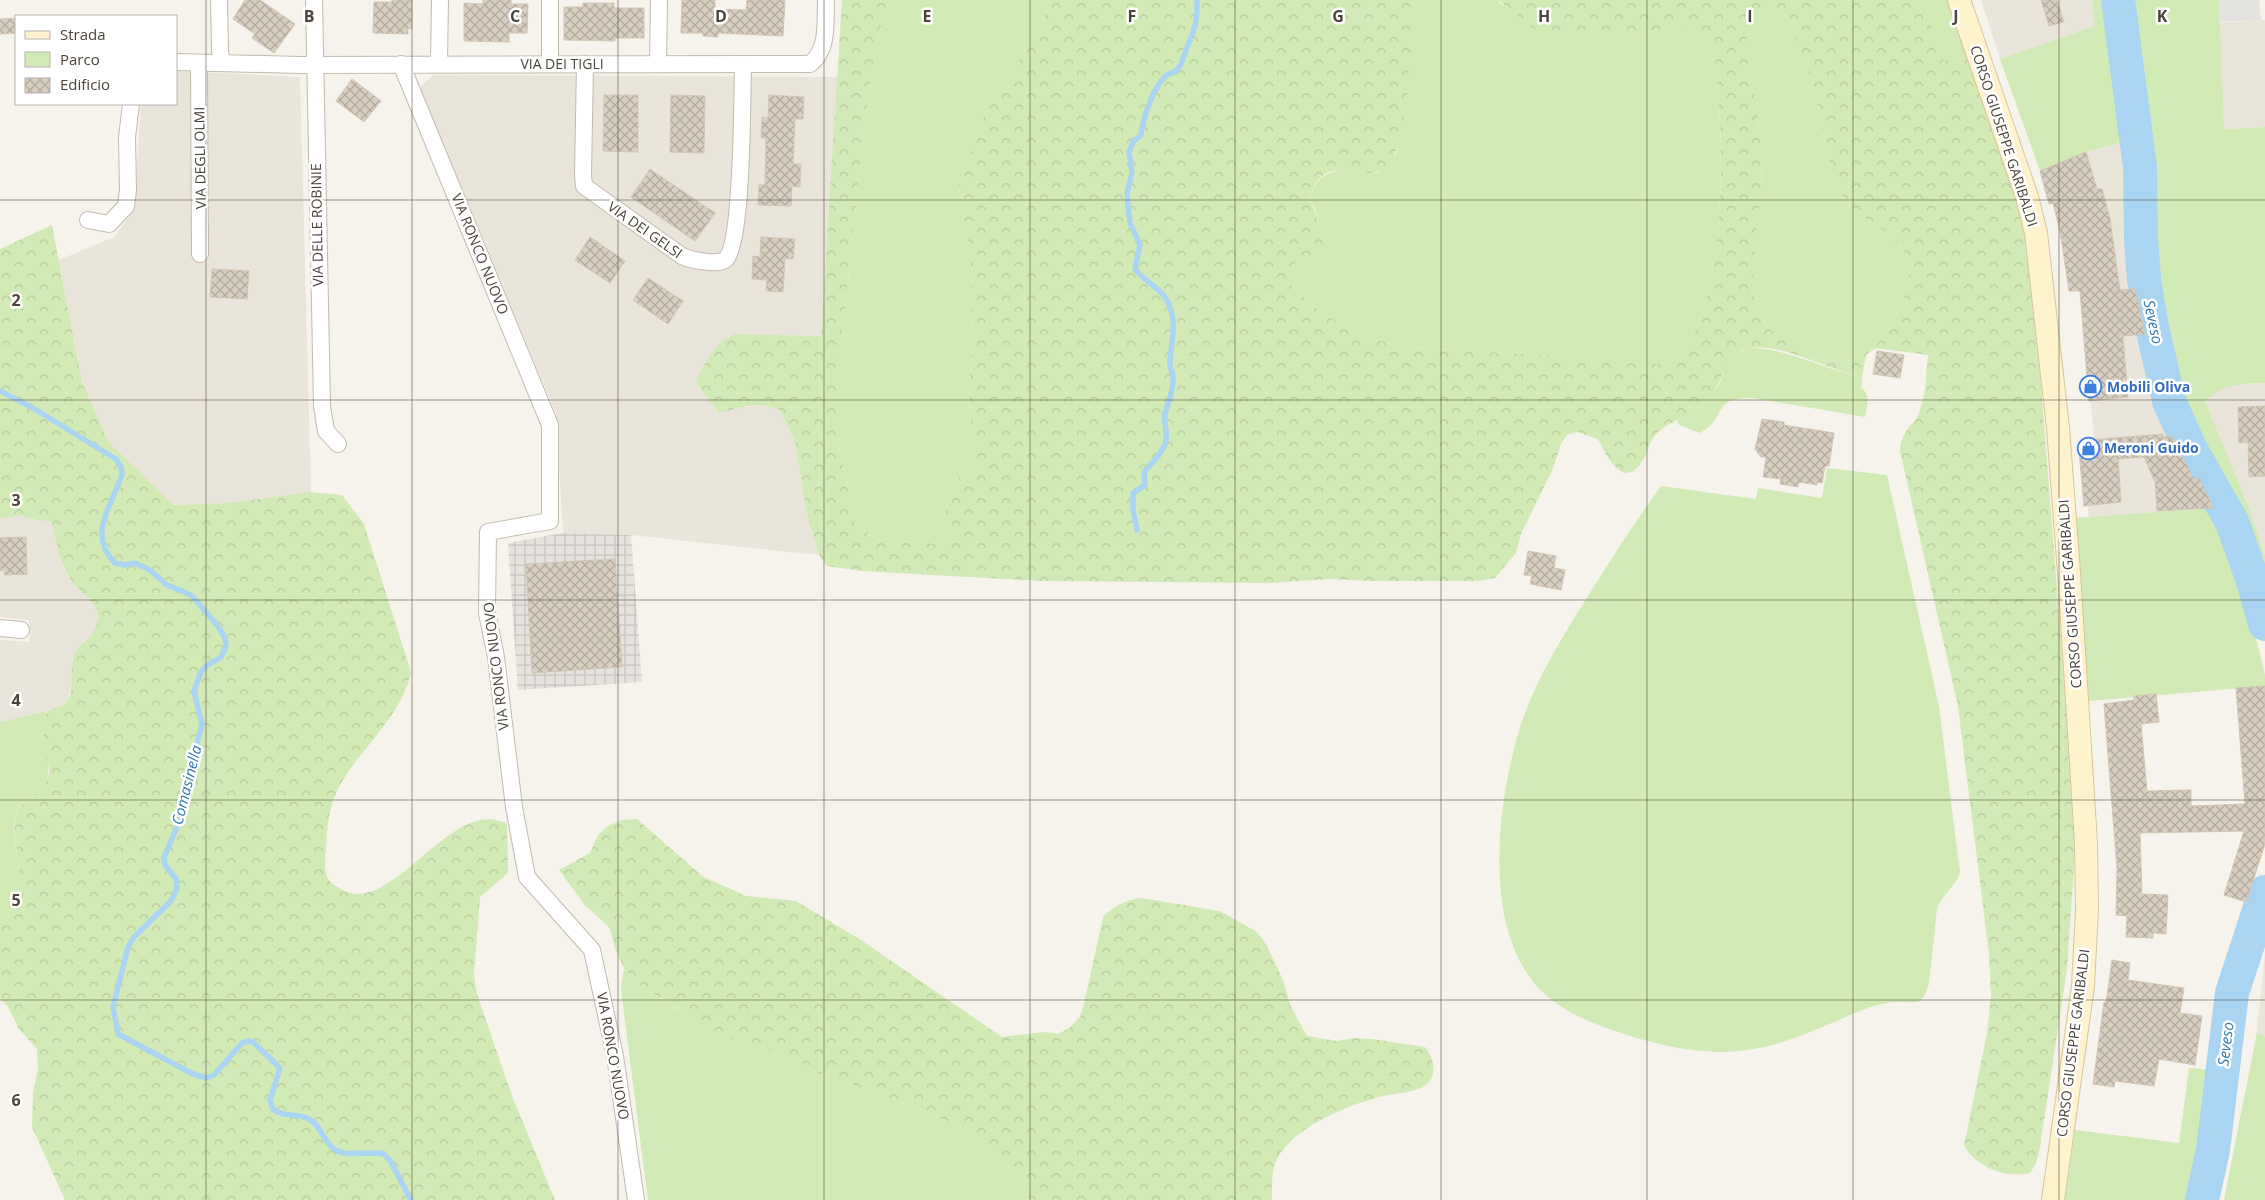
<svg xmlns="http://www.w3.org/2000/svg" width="2265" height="1200" font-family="'Open Sans',sans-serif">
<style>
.residential{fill:#eae5da}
.industrial{fill:url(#industrial-grid)}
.green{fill:#d2eab5}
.forest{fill:url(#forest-crowns);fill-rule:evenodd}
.parking{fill:#e5e3e0}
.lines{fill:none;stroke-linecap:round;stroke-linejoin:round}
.stream{stroke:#a9d4f2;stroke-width:5.5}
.river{stroke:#a9d4f2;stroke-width:34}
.building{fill:url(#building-cross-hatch);stroke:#d3c7b4}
.street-casing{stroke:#c2bbae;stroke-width:18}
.secondary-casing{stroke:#d6c79b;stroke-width:24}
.street{stroke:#fff;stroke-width:16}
.secondary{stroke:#fff3cd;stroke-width:22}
.grid{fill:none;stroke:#4b4439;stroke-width:1;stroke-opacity:0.55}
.labels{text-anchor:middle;stroke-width:5;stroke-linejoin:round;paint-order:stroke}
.street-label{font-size:14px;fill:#4b4439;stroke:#fff}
.shop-label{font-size:14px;font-weight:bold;fill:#366cbe;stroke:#fff;text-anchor:start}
.water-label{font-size:15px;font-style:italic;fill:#2e7ab2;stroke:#fff}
.grid-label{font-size:16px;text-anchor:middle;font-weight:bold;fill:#4b4439;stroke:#fff;stroke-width:5;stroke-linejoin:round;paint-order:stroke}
</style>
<defs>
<pattern id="industrial-grid" width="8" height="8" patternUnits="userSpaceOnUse" patternTransform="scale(1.25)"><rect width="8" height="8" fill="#e6e2dd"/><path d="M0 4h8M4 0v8" fill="none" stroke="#c7c3be"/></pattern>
<pattern id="forest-crowns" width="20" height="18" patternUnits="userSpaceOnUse" patternTransform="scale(1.25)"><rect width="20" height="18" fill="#d2eab5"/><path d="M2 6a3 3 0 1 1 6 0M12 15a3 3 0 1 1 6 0" fill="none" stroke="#b6ca9c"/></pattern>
<pattern id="building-cross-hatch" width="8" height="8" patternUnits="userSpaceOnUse" patternTransform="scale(1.25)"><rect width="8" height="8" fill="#d8cfc1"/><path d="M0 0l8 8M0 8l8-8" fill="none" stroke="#b1aa9e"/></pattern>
</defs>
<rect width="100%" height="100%" fill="#f6f3ec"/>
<!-- residential -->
<g class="residential">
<polygon points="1981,0 2092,0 2096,26 2000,59"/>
<polygon points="2265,20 2265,127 2224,129 2218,23"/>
<polygon points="176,71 300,77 311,492 228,503 173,505 108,441 82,382 59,260 114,237 134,210 141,104 176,104"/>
<polygon points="433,75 839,77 821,336 735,334 728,337 696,383 719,413 749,404 765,404 780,410 795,442 807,515 819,555 631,535 563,533 556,413 418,90"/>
<polygon points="2126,141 2129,240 2135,289 2158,400 2172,436 2199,478 2213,508 2089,517 2079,450 2089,440 2094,439 2081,291 2063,246 2053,203 2049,204 2040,171 2086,152"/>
<polygon points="2265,383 2265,556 2249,508 2205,401 2213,393 2228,386"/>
<polygon points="25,515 25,518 53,522 62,564 68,577 96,605 98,623 93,635 84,641 67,701 55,708 0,722 0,640 30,642 29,620 0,617 0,519"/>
<polygon points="2265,953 2265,1037 2257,1032"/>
</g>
<!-- industrial -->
<polygon class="industrial" points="563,533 631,535 642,682 518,690 508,543"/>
<!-- green -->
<g class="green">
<polygon points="889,0 1049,0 1043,23 985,114 975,137 971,154 959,186 971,266 973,349 969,381 970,415 977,468 954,481 943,521 952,531 952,539 941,544 875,539 855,523 837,437 838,375 865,121 873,64 882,23"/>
<path d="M1414,0H1498L1501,4L1559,36H1633L1680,25L1707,32C1716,53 1716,74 1718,96C1724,165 1724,304 1678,359L1661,364H1637L1602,358L1414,348L1362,337L1321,312L1289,284L1286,274L1296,262L1323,240L1315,208L1310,199C1319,163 1348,169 1378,173L1396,154L1404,113Z"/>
<polygon points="1923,0 1947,0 1967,57 1944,62"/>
<polygon points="2092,0 2106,0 2126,141 2086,152 2040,171 2000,59 2095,26"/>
<path d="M2129,0H2219L2224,129L2265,127V383C2242,384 2222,384 2205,401L2249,508L2265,556V581L2253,545L2240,513L2196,432L2178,389L2163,327L2156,287L2152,160Z"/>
<path d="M1776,11L1785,13C1798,37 1812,82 1818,109C1824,134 1826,163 1837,187C1846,204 1860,215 1875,225C1921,252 1914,278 1894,321C1884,341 1864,357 1842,360C1820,363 1805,357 1788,344C1777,335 1765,327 1759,314C1744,283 1759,223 1761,188C1762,175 1761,160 1761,146C1760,131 1759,115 1756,100C1750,71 1731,19 1776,11Z"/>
<path d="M1749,348C1789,348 1823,370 1862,377L1861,388C1872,394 1866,407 1865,417L1752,398C1710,398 1729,417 1700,433L1679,425L1677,420L1709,399L1719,385L1726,365L1735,354Z"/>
<path d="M1827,468L1887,475L1939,706L1960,872C1956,887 1942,894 1937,909L1929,984C1921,1007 1918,1002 1897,1002C1887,1002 1877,1005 1868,1008C1828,1023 1791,1044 1748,1050C1708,1056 1665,1047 1627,1035C1600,1026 1570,1016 1548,997C1482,941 1496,815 1516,741C1530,689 1559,642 1588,596C1611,559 1635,522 1661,486L1756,499L1758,488L1822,498Z"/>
<path d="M2213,508C2235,562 2252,618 2265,675V686L2089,701L2074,518Z"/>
<path d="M49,710L47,713C47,724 50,776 47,781C39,796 18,798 15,817C10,846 35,896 0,913V722Z"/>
<polygon points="624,968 634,981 677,1009 732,1039 759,1045 818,1073 922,1110 970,1132 1022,1184 1030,1200 648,1200 621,990"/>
<polygon points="2257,1032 2265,1037 2265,1200 2224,1200"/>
<polygon points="2189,1068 2210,1070 2203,1126 2191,1200 2065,1200 2075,1130 2179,1143"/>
</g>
<!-- forest -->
<g class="forest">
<path d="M842,0H889L882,23L873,64L865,121L838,375L837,437L855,523L875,539L941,544L952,539V531L943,521L954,481L977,468L970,415L969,381L973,349L971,266L959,186L971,154L975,137L985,114L1043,23L1049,0H1414C1412,31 1408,150 1387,167C1365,187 1322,146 1310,199C1315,208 1325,241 1323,250C1321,254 1316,260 1314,264L1296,262L1287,274L1289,284L1321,312L1362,337L1414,348L1602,358L1637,364H1661L1678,359C1724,304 1724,165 1718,96C1716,74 1716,53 1707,33L1680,25L1633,36H1559L1537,31L1498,0H1923L1944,61L1967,57L2008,174L2025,234L2034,298L2073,793L2075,851L2067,969L2039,1153L2036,1164L2030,1173C2005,1178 1978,1168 1964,1146L1987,1033L1991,997L1989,954L1958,706L1900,451C1902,427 1914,428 1920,410C1926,394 1926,372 1928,355L1875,348L1866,355L1862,377C1830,371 1779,342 1749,348C1725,353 1723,380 1711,397C1700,412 1671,420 1657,433C1649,440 1648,454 1641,463C1623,490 1606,455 1598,439L1577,432L1567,435L1561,444L1552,471L1521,534L1516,553L1495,578L1477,581H1371L1328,579L1271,583L1041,581L862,571L827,566L819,555L807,515L795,442L780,410C754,400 744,407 719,413L696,383C703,365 716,341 735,334L821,336ZM1776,11L1785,14C1798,37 1812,82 1818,109C1824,134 1826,163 1837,187C1846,204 1860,215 1875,225C1921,252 1914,278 1894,321C1884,341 1864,357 1842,360C1820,363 1805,357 1788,343C1777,335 1765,327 1759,314C1745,283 1759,223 1761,188C1762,175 1761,160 1761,146C1760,131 1759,115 1756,100C1750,71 1731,19 1776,11Z"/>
<path d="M52,225L82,382L108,441L173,505L228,503L311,492L342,495L364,524L411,672C401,719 358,749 337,791C329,808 327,828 326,846C326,854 324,865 326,873C327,880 332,884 338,887C389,925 450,793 507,824L508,873L480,897L474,975L477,994L512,1096L555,1200H65L32,1127L33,1094L38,1068L37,1049L19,1029L8,1007L0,998V913C33,897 12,848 15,820C17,795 47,796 49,773C50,766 46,758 45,751C42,738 44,725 47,713C51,706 61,708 66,702C76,691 69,670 74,657C78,642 94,639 97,623C101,604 87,599 76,586C60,568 57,545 52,522L25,518L24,515L0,519V249Z"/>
<path d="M637,819L702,876L746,896L796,901L861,940L1002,1037L1044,1032L1058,1034L1069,1028L1080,1017L1084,1004L1103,917C1114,906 1125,900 1141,898L1220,911L1257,932L1266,944L1283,980L1291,1007L1307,1036L1337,1041L1354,1038L1372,1039L1425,1047C1435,1059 1439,1080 1421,1088C1409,1093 1395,1093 1383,1096C1349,1105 1295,1125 1277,1159C1271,1170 1272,1188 1272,1200H1030L1022,1184L970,1132L922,1110L818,1073L759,1045L732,1039L706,1027L634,981L624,968L615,949L610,928L584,904L559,870L590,853L598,835L608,826L622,820Z"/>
</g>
<!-- parking -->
<polygon class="parking" points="2219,0 2259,0 2261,20 2220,22"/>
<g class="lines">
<!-- stream -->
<g class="stream">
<path d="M0,391L33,408L116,459L121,467L122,474C113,505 86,533 115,563L125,565L135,563L141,566L150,570L167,585L191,595L217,625L225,638L226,646L221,657L206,666L201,672L194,691L202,725L184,789L181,818L164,857L165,865L176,879L177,888L171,901L134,937L128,947L113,1007L118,1034L193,1074L206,1078L214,1075L242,1043L249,1041L253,1042L280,1068L270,1100L273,1109C284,1118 297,1113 309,1119C321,1125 323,1141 334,1149C347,1158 369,1150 384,1154L391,1162L411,1200"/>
<path d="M1137,530L1133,510V493L1145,485L1144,472C1151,464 1161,455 1165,444C1169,434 1163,424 1165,414C1168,402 1174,390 1173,377C1173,373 1170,369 1170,365C1170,344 1178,327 1169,305C1163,288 1145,283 1135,269L1140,245L1130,223L1127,194L1132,172L1129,152L1133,142L1141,135C1143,118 1153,86 1167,75C1170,73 1174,73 1177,70C1184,62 1184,53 1188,45C1196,27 1197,20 1197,0"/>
</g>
<!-- river -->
<g class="river">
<polyline points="2118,0 2140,167 2141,238 2144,279 2151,323 2169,401 2191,450 2232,522 2253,581 2265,624"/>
<polyline points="2202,1200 2213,1150 2232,993 2265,892"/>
</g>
</g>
<!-- building -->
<g class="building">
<polygon points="245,0 260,0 295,24 274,53 252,38 255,34 233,19"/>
<polygon points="392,0 412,0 412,29 408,28 408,34 373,33 374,2 392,2"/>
<polygon points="483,0 511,0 511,4 528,4 527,33 509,33 509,42 464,41 464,3 483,4"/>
<polygon points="682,0 715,0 715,9 746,10 747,0 785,0 783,36 718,33 718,37 703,36 703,33 681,33"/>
<polygon points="2041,0 2057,0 2064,22 2049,26"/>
<polygon points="583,3 614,3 614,8 644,8 644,38 615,38 615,41 564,40 564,7 583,7"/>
<polygon points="16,18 16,33 0,34 0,19"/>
<polygon points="352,79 381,101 364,122 336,101"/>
<polygon points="604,95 638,95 638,152 603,151"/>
<polygon points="671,95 705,96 704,153 670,152"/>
<polygon points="769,95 804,97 803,119 795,119 793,164 801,164 800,187 792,186 791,206 758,205 759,185 765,185 766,138 761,138 762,117 768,118"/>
<polygon points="2086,152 2097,189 2102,189 2110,219 2120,290 2135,289 2145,334 2123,336 2128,397 2089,401 2080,291 2069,291 2060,231 2053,203 2049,204 2040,171"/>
<polygon points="650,169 715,213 695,241 631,197"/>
<polygon points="590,237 625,261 610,283 575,260"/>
<polygon points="761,237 795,239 793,259 785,258 783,292 766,291 767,280 752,279 753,256 760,257"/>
<polygon points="212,269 249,271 247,299 210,297"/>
<polygon points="648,278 683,301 668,324 633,300"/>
<polygon points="1877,351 1904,355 1900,378 1873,374"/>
<polygon points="2265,406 2265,476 2249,477 2248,442 2239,443 2238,407"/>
<polygon points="1762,419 1784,422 1784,425 1834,433 1829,466 1825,466 1822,483 1817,482 1817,485 1799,482 1798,487 1780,484 1781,479 1763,477 1766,457 1761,457 1755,449"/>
<polygon points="2163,434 2163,437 2172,436 2194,479 2199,478 2213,508 2157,511 2155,482 2144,457 2118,459 2121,502 2084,506 2079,450 2089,440"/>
<polygon points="26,537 27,574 5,575 4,570 0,571 0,538"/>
<polygon points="1528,551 1556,556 1554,568 1565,570 1561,590 1530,584 1532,576 1524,575"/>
<polygon points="615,559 622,667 532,673 526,564"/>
<polygon points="2265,686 2265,844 2246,902 2224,895 2244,831 2140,833 2142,894 2168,895 2166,934 2153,933 2153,938 2126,937 2127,916 2116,915 2117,869 2104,704 2134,700 2134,696 2156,694 2159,722 2141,724 2147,791 2191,790 2191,806 2245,804 2236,688"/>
<polygon points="2112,960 2130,963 2128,980 2184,988 2180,1013 2202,1016 2195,1065 2159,1059 2154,1086 2115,1081 2114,1087 2093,1084 2104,1002 2106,1003"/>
</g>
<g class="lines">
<defs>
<g id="street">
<polyline points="219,0 220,51 222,63"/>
<polyline points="314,0 322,406 326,431 338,444"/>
<path d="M176,62L301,65L810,64C829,50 825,22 826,0"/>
<polyline points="199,63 200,254"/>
<polyline points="401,64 550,425 550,521 488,532 487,613 496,657 514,807 527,877 592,950 615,1056 636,1200"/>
<polyline points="439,64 440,0"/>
<polyline points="550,64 550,0"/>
<path d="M585,64L583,174L584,186L682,256C690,260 720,266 726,259C743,241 742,96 743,64"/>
<polyline points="658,64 659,0"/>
<polyline points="88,220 109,224 126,206 128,190 127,137 131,104"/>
<polyline points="0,628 21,630"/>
</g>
<polyline id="secondary" points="1959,0 2027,197 2036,233 2058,428 2069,573 2086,843 2087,910 2083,986 2053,1200"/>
</defs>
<!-- street casing -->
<use href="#street" class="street-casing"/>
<!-- secondary casing -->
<use href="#secondary" class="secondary-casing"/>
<!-- street -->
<use href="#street" class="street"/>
<!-- secondary -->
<use href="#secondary" class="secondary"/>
</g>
<!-- grid -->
<path class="grid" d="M206,0V1200M412,0V1200M618,0V1200M824,0V1200M1030,0V1200M1235,0V1200M1441,0V1200M1647,0V1200M1853,0V1200M2059,0V1200M0,200H2265M0,400H2265M0,600H2265M0,800H2265M0,1000H2265"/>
<!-- icons -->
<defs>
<symbol id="shop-ring" viewBox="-11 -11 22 22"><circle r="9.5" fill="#fff" stroke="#3f7fe0" stroke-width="1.5"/><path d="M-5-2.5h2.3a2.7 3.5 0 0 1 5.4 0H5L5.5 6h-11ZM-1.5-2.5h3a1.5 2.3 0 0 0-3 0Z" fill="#3f7fe0"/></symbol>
</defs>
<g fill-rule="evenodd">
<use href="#shop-ring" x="2078" y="374" width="25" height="25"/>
<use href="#shop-ring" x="2076" y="436" width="25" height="25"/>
</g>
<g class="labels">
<!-- street labels -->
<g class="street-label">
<text x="562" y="69">VIA DEI TIGLI</text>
<text transform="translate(2004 136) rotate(72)" y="5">CORSO GIUSEPPE GARIBALDI</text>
<text transform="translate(200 158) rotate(-91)" y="5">VIA DEGLI OLMI</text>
<text transform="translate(317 225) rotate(-91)" y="5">VIA DELLE ROBINIE</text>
<text transform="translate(645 230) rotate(35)" y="5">VIA DEI GELSI</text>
<text transform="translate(480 254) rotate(68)" y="5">VIA RONCO NUOVO</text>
<text transform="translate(2070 594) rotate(-94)" y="5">CORSO GIUSEPPE GARIBALDI</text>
<text transform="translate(496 666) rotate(-97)" y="5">VIA RONCO NUOVO</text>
<text transform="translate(2073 1043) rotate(-83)" y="5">CORSO GIUSEPPE GARIBALDI</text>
<text transform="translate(613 1056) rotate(80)" y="5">VIA RONCO NUOVO</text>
</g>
<!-- shop labels -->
<g class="shop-label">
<text x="2107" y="392">Mobili Oliva</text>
<text x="2104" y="453">Meroni Guido</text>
</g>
<!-- water labels -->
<g class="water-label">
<text transform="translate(2153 322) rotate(78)" y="5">Seveso</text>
<text transform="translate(187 785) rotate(-76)" y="5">Comasinella</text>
<text transform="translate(2226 1044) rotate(-83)" y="5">Seveso</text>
</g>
</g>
<g class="grid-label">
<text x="309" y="22">B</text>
<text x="515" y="22">C</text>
<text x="721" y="22">D</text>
<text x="927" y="22">E</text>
<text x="1132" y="22">F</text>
<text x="1338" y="22">G</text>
<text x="1544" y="22">H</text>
<text x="1750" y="22">I</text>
<text x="1956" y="22">J</text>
<text x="2162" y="22">K</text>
<text x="16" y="306">2</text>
<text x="16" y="506">3</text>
<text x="16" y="706">4</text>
<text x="16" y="906">5</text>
<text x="16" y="1106">6</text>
</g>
<!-- legend -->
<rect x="15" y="15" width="162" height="90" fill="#ffffff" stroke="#b7b4b0"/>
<rect x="25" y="31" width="25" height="8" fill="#fff3cd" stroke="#b7b4b0"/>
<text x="60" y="40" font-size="15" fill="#4b4439">Strada</text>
<rect x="25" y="52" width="25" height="15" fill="#d2eab5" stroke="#b7b4b0"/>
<text x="60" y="65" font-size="15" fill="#4b4439">Parco</text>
<rect x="25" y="78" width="25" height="15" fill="url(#building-cross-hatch)" stroke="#b7b4b0"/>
<text x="60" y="90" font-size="15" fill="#4b4439">Edificio</text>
</svg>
